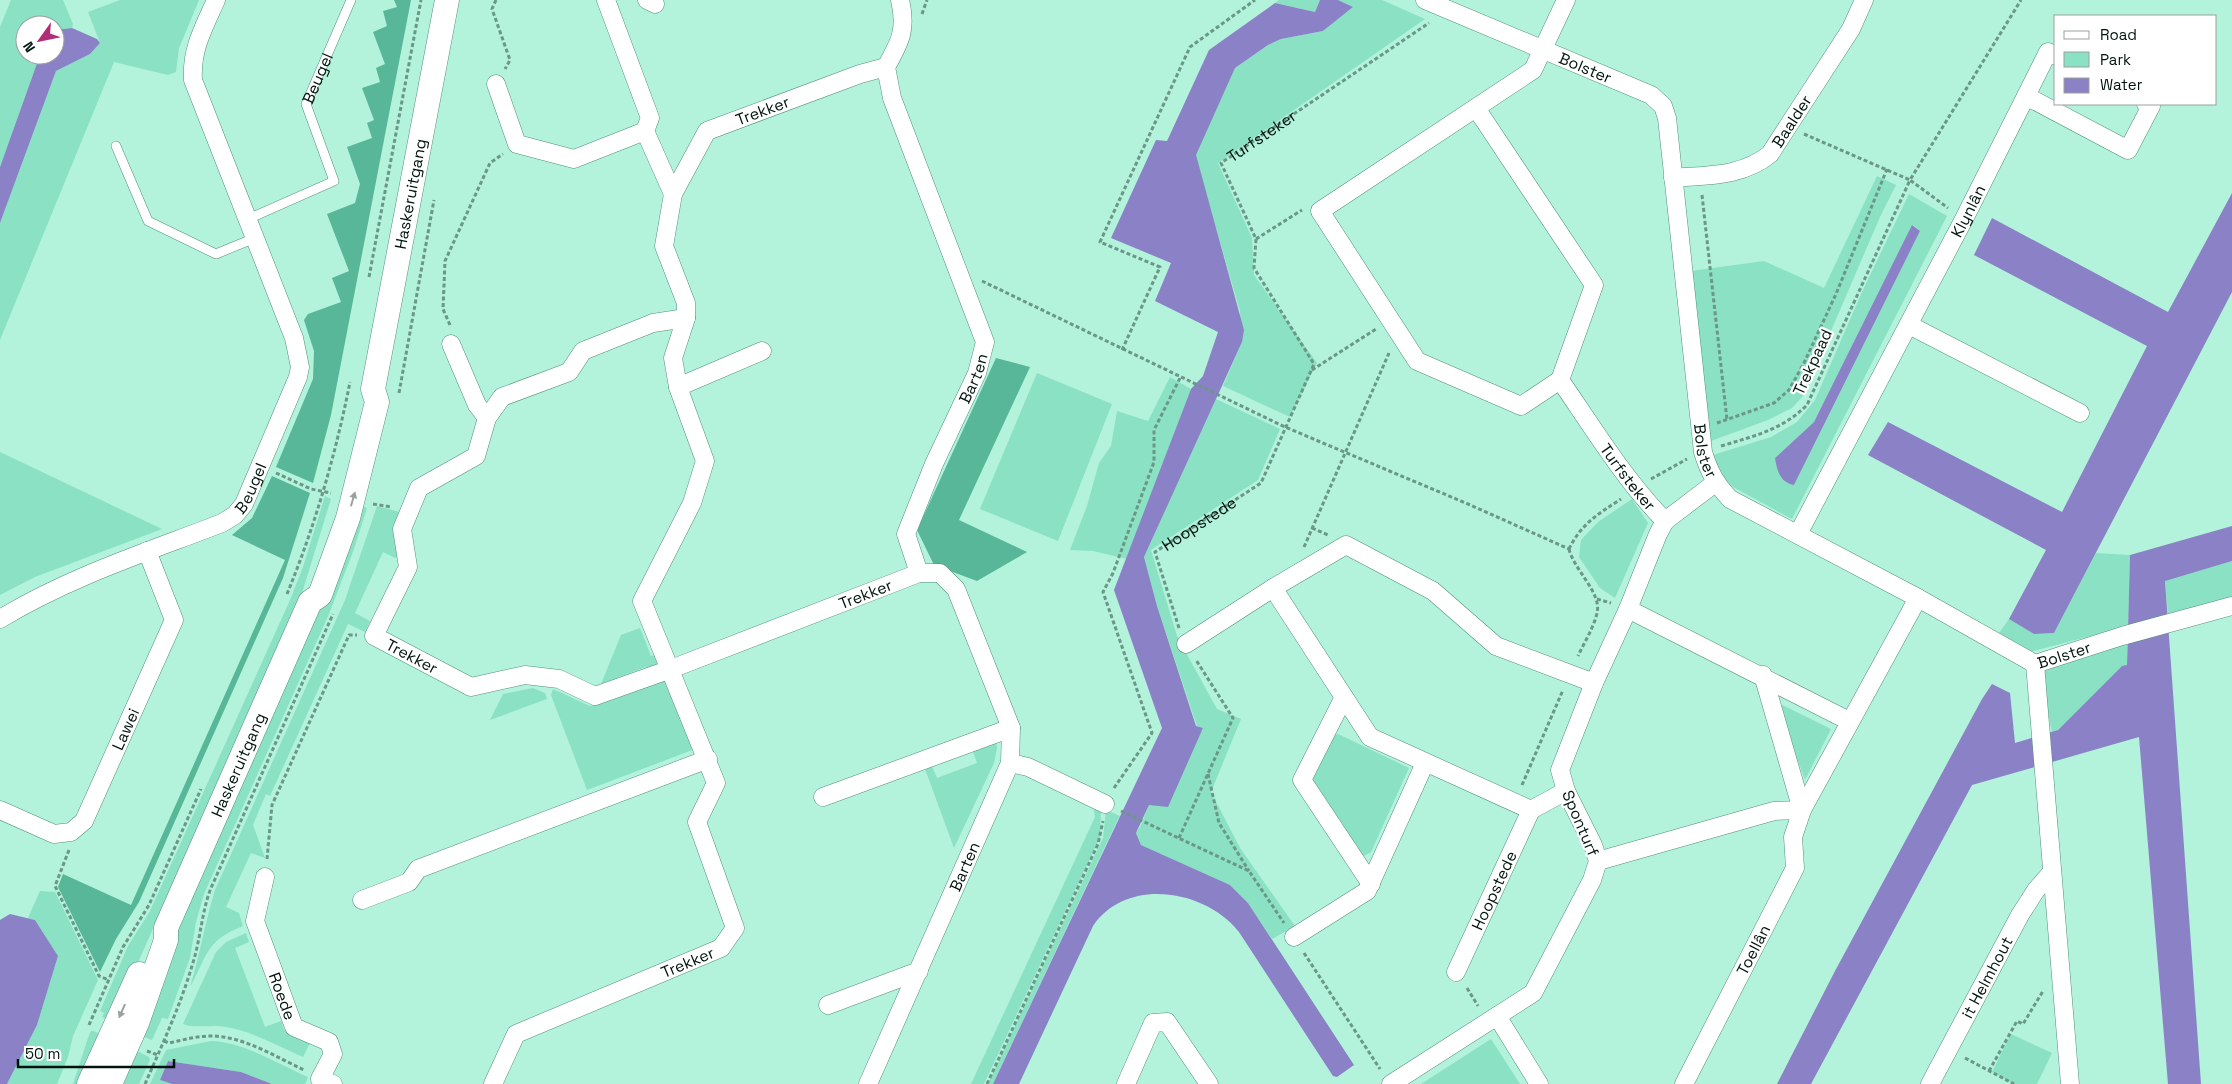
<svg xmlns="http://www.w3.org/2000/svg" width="2232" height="1084" font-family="'Space Grotesk',sans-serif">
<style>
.green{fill:#8be1c3;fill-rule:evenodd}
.forest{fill:#57b798}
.water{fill:#8b81c6}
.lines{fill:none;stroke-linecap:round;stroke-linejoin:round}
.lane-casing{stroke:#54907c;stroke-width:10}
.street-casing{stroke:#54907c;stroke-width:19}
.secondary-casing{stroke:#54907c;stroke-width:25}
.path{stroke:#6a9787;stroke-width:3;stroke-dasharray:4 2.5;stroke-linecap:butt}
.lane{stroke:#fff;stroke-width:9}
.street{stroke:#fff;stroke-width:18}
.secondary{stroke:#fff;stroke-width:24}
.oneway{fill:#99a19e}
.labels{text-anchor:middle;stroke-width:4.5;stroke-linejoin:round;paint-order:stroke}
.street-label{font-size:16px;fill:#00140d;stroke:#fff}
</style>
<rect width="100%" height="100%" fill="#b3f2db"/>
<!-- green -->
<g class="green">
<polygon points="11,0 63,0 73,24 72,28 55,30 55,25 25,25 25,55 40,55 0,167 0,27"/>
<polygon points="120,0 199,0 179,48 176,72 168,75 114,62 0,340 0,223 56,71 90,54 100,43 88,12"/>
<polygon points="1279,0 1320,0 1315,12 1275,3"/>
<polygon points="1338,0 1382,0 1425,19 1218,163 1252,238 1254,275 1317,363 1290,417 1223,386 1242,342 1240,311 1195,155 1235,68 1268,45 1281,39 1323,31 1353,7"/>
<polygon points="1877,176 1896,185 1880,217 1803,396 1792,408 1768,420 1711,441 1691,271 1764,261 1824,288"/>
<path d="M1909,194L1947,216L1792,519L1733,487L1715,469L1713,455L1771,437L1797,422L1815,400L1862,292ZM1913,225L1920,231L1794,485L1775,458L1814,422Z"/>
<polygon points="1037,373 1112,404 1058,541 980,509"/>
<polygon points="1170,377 1191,389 1127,559 1093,551 1070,550 1087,506 1099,463 1111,446 1117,411 1148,421"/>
<polygon points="1216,399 1280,429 1258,480 1151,550 1177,636 1190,660 1217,709 1241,719 1211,792 1240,848 1295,926 1272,939 1248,903 1230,885 1141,845 1136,833 1140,827 1149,805 1203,729 1197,726 1157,606 1144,557"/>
<polygon points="0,452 162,529 35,577 0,595"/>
<polygon points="325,496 331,499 302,593 112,1021 102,1017 104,1013 100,1011 128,946 150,911 290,600 303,567"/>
<polygon points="1632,499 1648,523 1615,598 1600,588 1579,557 1581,540 1598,522"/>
<polygon points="357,505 367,508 354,549 329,614 204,894 196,922 190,958 168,1019 162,1018 152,1040 137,1034 151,994"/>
<path d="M377,506L400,512L394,527L398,557L395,558L383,552L355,613L370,621L365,632L348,624L270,796L266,794L253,825L265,858L251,853L226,907L239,913L243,926C205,941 208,955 190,987C200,955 205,922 215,890L345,600Z"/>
<polygon points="2096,553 2130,555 2128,626 2030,652 1999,633 2009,619 2034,634 2054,633"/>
<polygon points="2232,561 2232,597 2168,615 2165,580"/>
<polygon points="640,628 651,656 659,654 663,665 648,671 646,667 601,684 621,635"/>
<polygon points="2127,643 2127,666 2122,666 2058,730 2052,732 2042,684 2044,665"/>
<polygon points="668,676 695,749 587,790 551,695 553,689 590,706"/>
<polygon points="533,688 545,693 547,699 490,720 503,694"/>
<polygon points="1776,702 1831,729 1805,780"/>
<polygon points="1338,734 1409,768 1371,852 1362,857 1312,781 1332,736"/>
<polygon points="996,740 997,748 994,763 954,848 924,766 931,764 937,778 977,763 972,749"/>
<polygon points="1093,804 1101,807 1100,837 984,1084 971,1084 1095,817"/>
<polygon points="1106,810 1120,816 1118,819 993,1084 988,1084 1103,838"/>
<polygon points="40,891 55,892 98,980 73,1036 68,1057 57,1084 7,1084 37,1025 58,956 35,920 28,918"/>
<path d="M246,933L249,942L235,948L265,1027L281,1021L284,1030L308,1041L310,1043L303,1057C278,1046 252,1031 226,1027C212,1024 196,1029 183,1024L216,952L226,942Z"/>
<polygon points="94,1031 105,1037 84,1084 73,1084 89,1035 91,1031"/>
<polygon points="2011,1034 2052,1053 2037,1084 2014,1084 1992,1072"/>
<polygon points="1491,1039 1520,1084 1421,1084"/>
<path d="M211,1041C244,1042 278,1064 308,1077L305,1084H272L241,1072L168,1061L160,1080L172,1084H150L166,1050Z"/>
<polygon points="131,1048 149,1057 150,1060 139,1084 121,1084"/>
</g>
<!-- forest -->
<g class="forest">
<polygon points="394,0 411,0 331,415 313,483 276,467 313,379 314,351 304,320 308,314 341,302 332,278 349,271 327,214 355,203 360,184 347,147 372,138 367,123 374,120 362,88 380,82 376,68 385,64 373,32 387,26 383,11 397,7"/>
<polygon points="996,358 1030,367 959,520 1027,552 977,581 934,565 917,530"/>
<polygon points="272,476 310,493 283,578 139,902 116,939 100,972 58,887 63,874 131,905 285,560 232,535 252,518"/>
</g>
<!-- water -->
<g class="water">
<path d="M1320,0H1338L1353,7L1323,31L1281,39L1268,45L1235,68L1196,155L1244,330L1242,342L1144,557L1157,606L1196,726L1203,728L1168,807L1149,805L1136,833L1141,845L1230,885L1248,903L1354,1065L1337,1077L1333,1076L1239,932C1206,890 1127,876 1093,926L1019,1084H993L1162,728L1114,590L1191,389L1203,376L1218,332L1155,301L1171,263L1111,238L1156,140L1167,141L1209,50L1275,3L1315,12Z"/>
<polygon points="72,28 97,39 100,43 90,54 56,71 0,223 0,167 40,55 55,55 55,30"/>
<polygon points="2232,193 2232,292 2054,633 2034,634 2009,619 2046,550 1868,455 1888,422 2062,512 2147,346 1974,255 1992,218 2168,312"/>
<path d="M1912,225L1920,231L1794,485C1780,482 1777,471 1775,458L1814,422Z"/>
<polygon points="2232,526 2232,561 2165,581 2201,1084 2168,1084 2139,737 1972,785 1811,1084 1777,1084 1835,971 1982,699 1992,684 2010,693 2015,743 2058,730 2122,666 2127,665 2130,555"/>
<polygon points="10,914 35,920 58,956 37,1025 7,1084 0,1084 0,920"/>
<polygon points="168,1061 241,1072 272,1084 172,1084 160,1080"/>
</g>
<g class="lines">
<defs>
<g id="lane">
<polyline points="116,146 148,221 216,254 255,238"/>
<path id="s2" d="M248,219L334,181L306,104L351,0"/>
</g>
<g id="street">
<polyline points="606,0 650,118 645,131 673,194"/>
<polyline points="647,0 655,4"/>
<path id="s3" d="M1425,0L1651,95L1663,106L1667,118L1703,452C1709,472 1716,484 1730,499L1918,598L2035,664L2122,636L2232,606"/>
<polyline points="496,84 517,144 574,159 645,131"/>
<polyline points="2026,96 2048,52 2056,56"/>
<path id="s4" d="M1476,108L1594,285L1560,380C1593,428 1624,479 1665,521L1715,483"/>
<path id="s5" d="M1673,178C1707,175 1742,177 1770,154L1851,29L1864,0"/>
<path id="s6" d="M686,318L653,323L583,351L569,372L502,397L487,418L476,456L419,488L402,529L408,567L374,636L471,687L525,675L559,679L595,696L671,669L919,573"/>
<polyline points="1909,325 2080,413"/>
<polyline points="451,344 477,405 487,418"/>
<polyline points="1560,380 1521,406 1417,361 1320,211 1533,70 1566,0"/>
<polyline points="678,387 762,351"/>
<path id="s7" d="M1798,534L1964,219L2026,96L2128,150L2151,106L2146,104"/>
<polyline points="1273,588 1370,737 1531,810 1566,791"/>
<polyline points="1628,609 1849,721"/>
<path id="s8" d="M0,619C69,577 147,552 222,523L235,515L244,504L298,377L300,367L294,338L193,80C191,49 204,27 216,0"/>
<polyline points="1186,644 1273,588 1346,545 1433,591 1496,646 1594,683"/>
<polyline points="2035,664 2070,1084"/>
<polyline points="1344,697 1302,780 1371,884"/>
<polyline points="1010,763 1028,767 1105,804"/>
<polyline points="823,797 1011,728"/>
<path id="s9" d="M0,810L54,834L71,832L84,821L174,620L147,551"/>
<polyline points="1598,861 1774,811 1802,810 1763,675"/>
<path id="s10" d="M265,877L255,921L294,1027L329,1042L333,1054L320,1079L333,1084"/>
<polyline points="362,900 409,882 418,869 708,759"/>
<polyline points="1294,937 1367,891 1425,763"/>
<path id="s11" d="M1456,972L1531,810"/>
<polyline points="828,1005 919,971"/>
<polyline points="1497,1016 1539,1084"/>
<path id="s12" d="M493,1084L516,1034L721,948L735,928L697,822L716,783L642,601L692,503L705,461L678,387L673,358L686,318V303L664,246L673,194L707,131L860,74L886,67"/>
<path id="s13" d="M868,1084L1010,763L1011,728L956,589L940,573H919L906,534L934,464L977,373L985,342L892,98L886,67C900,42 907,30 900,0"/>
<polyline points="1126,1084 1153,1023 1167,1022 1209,1084"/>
<polyline points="1391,1084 1533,993 1592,880 1598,861 1593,845 1566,791 1560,770 1594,683 1628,609 1658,534 1665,521"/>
<path id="s14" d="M1684,1084L1795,868L1793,837L1802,810L1918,598"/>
<path id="s15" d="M1930,1084L2020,915L2036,890L2051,873"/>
</g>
<g id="secondary">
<polyline points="89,1084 139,974"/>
<path id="s16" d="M110,1084L137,1023L166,940V928L310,602L320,595L348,518L377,402L373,389L447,0"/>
</g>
</defs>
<!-- lane casing -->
<use href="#lane" class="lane-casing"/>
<!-- street casing -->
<use href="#street" class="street-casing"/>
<!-- secondary casing -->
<use href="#secondary" class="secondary-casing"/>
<!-- path -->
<g class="path">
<polyline points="496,0 492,9 510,60 505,69"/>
<polyline points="922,14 927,0"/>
<polyline points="1804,134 1910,180 2021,0"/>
<polyline points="1702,195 1727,420"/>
<polyline points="1256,239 1302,210"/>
<polyline points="369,277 421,0"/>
<polyline points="982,281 1285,427 1468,504 1569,549"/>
<polyline points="450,325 443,309 445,261 490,163 503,154"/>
<polyline points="1122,350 1160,267 1100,242 1190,47 1255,0"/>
<polyline points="1312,370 1376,329"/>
<polyline points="399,393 434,200"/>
<polyline points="1717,423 1774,403 1789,390 1804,363 1836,294 1887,169"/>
<path d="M1721,446C1754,436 1782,430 1807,405L1910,180L1948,208"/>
<polyline points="276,473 311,489 331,493"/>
<polyline points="1651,479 1687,459"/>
<polyline points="373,504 392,507"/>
<polyline points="1312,528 1328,535"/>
<polyline points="1304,547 1389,353"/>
<path d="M1569,549C1581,524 1598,514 1621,499"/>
<path d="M1569,549C1574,570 1602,593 1597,613C1594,627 1584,643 1578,656"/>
<path d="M287,594C315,526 336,453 350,382"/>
<polyline points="1597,599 1611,603"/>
<path id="s1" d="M1179,628L1155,552L1261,483L1314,364L1254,268L1256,239L1221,163L1429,23"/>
<polyline points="1208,774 1219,823 1249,871"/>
<polyline points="1522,785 1563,690"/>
<polyline points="1114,788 1152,733 1103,592 1113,573 1154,462 1154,430 1180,378"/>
<polyline points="1121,811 1249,871 1284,923"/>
<polyline points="1179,838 1233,718 1196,660"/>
<polyline points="69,850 55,886 99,976 109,980"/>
<polyline points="267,859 272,805 349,635 357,635"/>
<polyline points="1304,953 1380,1069"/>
<polyline points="1467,988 1478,1006"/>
<polyline points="89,1025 123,947 149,905 201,789"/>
<path d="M164,1041L169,1043C183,1040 197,1036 211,1036C243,1036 276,1057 304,1070"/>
<polyline points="147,1051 158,1055"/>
<polyline points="1965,1058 2014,1084"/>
<polyline points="1989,1071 2017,1021 2023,1024 2043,991"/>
<path d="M145,1084C163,1043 182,1002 194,959C201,935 202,911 211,888L333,614"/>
<polyline points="987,1084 1098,844 1103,821"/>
</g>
<!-- lane -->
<use href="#lane" class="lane"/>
<!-- street -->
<use href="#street" class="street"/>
<!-- secondary -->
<use href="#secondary" class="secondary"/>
</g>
<!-- one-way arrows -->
<defs><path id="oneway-solid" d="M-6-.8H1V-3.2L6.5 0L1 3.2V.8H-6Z" transform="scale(1.25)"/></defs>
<g class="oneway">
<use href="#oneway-solid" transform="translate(353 499) rotate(-74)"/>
<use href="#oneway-solid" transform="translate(122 1011) rotate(114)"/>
</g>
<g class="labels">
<!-- street labels -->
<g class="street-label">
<text dy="6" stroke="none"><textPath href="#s3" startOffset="174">Bolster</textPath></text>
<text dy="6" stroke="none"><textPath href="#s2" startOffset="204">Beugel</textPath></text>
<text dy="6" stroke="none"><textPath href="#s12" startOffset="1218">Trekker</textPath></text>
<text dy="6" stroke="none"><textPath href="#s5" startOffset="141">Baalder</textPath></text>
<text dy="6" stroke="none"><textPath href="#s1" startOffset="611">Turfsteker</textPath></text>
<text dy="6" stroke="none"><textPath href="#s16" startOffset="949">Haskeruitgang</textPath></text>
<text dy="6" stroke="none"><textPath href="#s7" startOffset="365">Klynlân</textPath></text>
<text transform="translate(1812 362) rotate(-65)" y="6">Trekpaad</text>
<text dy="6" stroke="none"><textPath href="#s13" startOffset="790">Barten</textPath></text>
<text dy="6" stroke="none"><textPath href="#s3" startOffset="609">Bolster</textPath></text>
<text dy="6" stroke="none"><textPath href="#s4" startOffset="432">Turfsteker</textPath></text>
<text dy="6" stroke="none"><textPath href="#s8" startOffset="289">Beugel</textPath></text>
<text dy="6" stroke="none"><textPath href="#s1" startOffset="132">Hoopstede</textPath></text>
<text dy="6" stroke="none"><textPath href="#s6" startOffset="1024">Trekker</textPath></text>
<text dy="6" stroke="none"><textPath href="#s3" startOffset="1042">Bolster</textPath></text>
<text dy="6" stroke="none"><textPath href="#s6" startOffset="539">Trekker</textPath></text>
<text dy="6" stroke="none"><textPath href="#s9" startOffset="194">Lawei</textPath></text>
<text dy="6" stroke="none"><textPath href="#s16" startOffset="345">Haskeruitgang</textPath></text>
<text transform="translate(1581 823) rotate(67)" y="6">Sponturf</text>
<text dy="6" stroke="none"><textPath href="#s13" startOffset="238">Barten</textPath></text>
<text dy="6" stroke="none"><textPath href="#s11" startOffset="90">Hoopstede</textPath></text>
<text dy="6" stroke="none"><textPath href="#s14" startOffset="151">Toellân</textPath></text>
<text dy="6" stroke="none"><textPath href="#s12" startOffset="241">Trekker</textPath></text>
<text dy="6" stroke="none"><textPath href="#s15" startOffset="121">it Helmhout</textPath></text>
<text dy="6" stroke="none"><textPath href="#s10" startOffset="125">Roede</textPath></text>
</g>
</g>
<!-- legend -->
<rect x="2054" y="15" width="162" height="90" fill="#ffffff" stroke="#99a19e"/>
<rect x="2064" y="31" width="25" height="8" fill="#ffffff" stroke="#99a19e"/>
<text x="2100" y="40" font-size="15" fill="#00140d">Road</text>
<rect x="2064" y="52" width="25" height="15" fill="#8be1c3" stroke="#99a19e"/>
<text x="2100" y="65" font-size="15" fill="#00140d">Park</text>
<rect x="2064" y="78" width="25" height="15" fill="#8b81c6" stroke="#99a19e"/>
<text x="2100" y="90" font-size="15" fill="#00140d">Water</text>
<!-- north arrow -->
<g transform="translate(40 40) rotate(237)"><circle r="24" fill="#ffffff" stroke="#99a19e"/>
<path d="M0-4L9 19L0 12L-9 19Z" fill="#b02e78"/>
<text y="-8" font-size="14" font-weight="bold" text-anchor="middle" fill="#00140d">N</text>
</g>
<!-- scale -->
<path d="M18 1059v8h156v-8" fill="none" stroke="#00140d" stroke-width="2.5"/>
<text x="25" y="1059" font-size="15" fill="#00140d" stroke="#ffffff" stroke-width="4" paint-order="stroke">50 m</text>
</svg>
